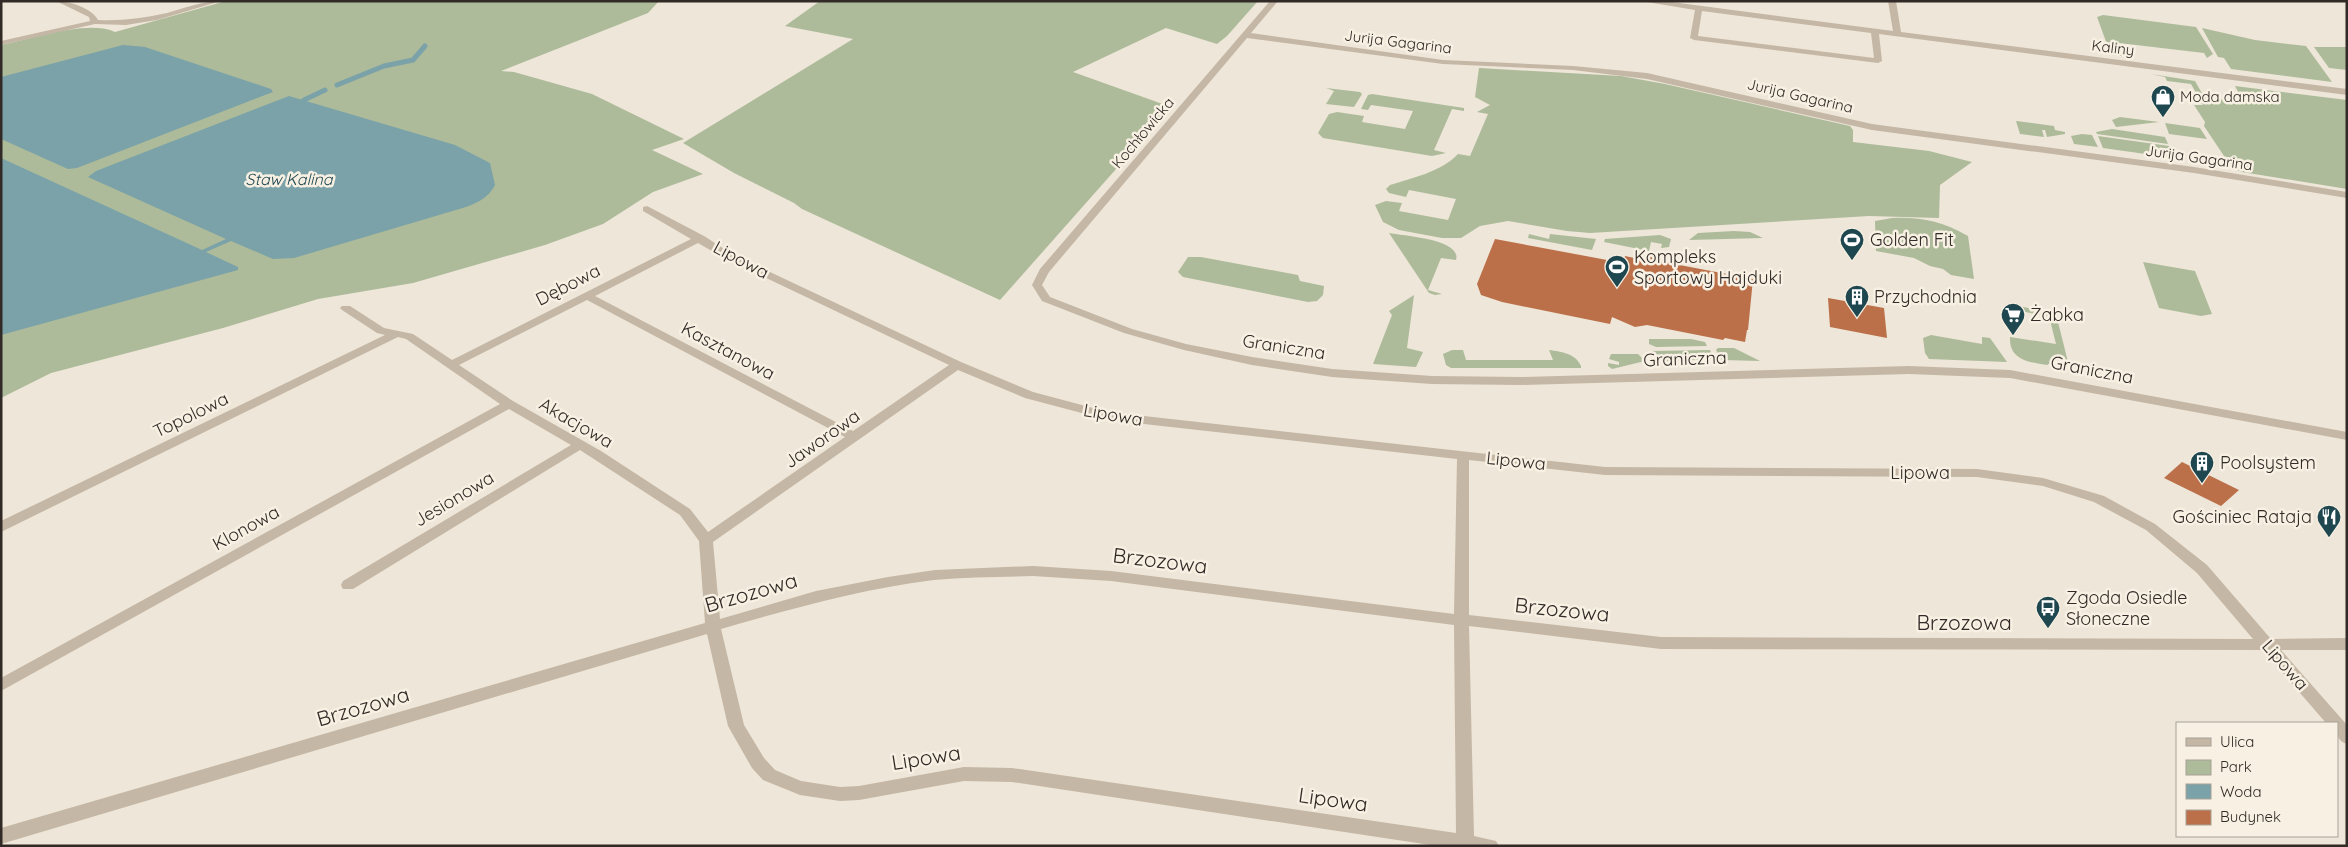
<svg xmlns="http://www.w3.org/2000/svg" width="2348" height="847" font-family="Quicksand,sans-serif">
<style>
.green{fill:#adbb9a}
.water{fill:#7aa2a8}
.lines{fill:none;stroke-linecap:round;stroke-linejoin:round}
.stream{stroke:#7aa2a8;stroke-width:5}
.building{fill:#bb7049}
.minor{fill:#c5b7a5;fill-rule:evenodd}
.labels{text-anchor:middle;stroke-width:5;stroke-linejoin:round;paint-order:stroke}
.far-street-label{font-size:15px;fill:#312a26;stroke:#f7f0e3}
.far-poi-label{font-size:15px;fill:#312a26;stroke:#f7f0e3;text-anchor:start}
.far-water-label{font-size:16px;font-style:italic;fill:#1f474f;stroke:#f7f0e3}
.poi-label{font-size:18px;fill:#312a26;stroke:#f7f0e3;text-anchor:start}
.street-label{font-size:18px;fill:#312a26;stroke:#f7f0e3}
.near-street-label{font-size:21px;fill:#312a26;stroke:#f7f0e3}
</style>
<rect width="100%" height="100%" fill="#eee6d8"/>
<!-- green -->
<g class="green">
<path d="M226,1H659L648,13L501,71L514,72L592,94L684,139L652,150L703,174L653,192L603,224L545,245L413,283L318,299L223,328L51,373L1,398V45C30,39 89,19 115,32Z"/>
<polygon points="820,1 1258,1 1227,36 1217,44 1166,28 1073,72 1171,107 1000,300 802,209 794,203 734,173 683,143 853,39 785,26"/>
<polygon points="2103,15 2196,27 2213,54 2207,58 2204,53 2119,43 2124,56 2111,55 2097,17"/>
<polygon points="2202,28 2255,40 2306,46 2332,82 2231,69 2224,58 2218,57"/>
<polygon points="2314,47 2347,47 2347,70 2329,68"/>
<path d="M1479,68L1621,76L1665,84L1850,126L1853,130V142L1929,151L1972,162L1940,185L1939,218L1869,216L1590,233L1567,231L1508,221L1480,226L1461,238H1442L1399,230L1383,222L1375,205L1386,201L1402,203L1399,211L1448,220L1456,199L1409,190L1406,197L1389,193L1386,189L1390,185C1412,178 1441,172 1458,154L1470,156L1488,114L1477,112L1490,105L1475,97Z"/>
<polygon points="2151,74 2195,81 2204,97 2244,103 2235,86 2347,100 2347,189 2242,172 2232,168 2204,126 2205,122 2194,105 2203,105 2191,84 2167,81 2165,77"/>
<polygon points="1326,88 1360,92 1362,94 1354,107 1326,104 1334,91"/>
<polygon points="1372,94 1464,108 1464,111 1452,109 1434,150 1446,153 1432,156 1323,138 1318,133 1329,114 1337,112 1364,116 1362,122 1405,129 1413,111 1371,105 1368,110 1361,109 1368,95"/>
<polygon points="2120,117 2159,122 2116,127 2112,120"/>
<polygon points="2016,121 2054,126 2055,130 2065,132 2065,134 2047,137 2045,130 2042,130 2044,137 2020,134"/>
<polygon points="2165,123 2200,128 2207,139 2169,134"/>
<polygon points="2112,129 2165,137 2168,144 2097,134 2096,132"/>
<polygon points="2082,134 2092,135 2098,147 2074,144 2071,136"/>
<polygon points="2098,136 2169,146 2174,158 2103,148"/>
<path d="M1892,218C1922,217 1941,221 1968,236L1974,279L1951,275L1943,269L1930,266L1914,258L1876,251L1875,221Z"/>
<polygon points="1734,231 1750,232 1763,238 1689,240 1698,233"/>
<path d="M1389,233C1404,236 1462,239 1456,260L1441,258L1428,290L1442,294L1435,295L1429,293Z"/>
<polygon points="1529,234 1549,239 1550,234 1596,239 1592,250 1528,238"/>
<polygon points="1660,235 1671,239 1669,247 1661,248 1662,244 1651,242 1649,251 1604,242 1605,239"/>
<polygon points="1188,257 1201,257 1298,275 1300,281 1324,286 1323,295 1317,301 1308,302 1183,277 1178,272"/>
<polygon points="2143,262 2195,271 2212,314 2201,316 2159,308"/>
<polygon points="1414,295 1407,348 1423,352 1416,367 1373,364 1392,315 1389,311"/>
<path d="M2009,305H2014L2056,314L2068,362L2055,360L2047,365C2029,362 2009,360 2010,337L2056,344L2049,316L2007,309Z"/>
<polygon points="1931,335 1982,344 1982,337 1990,338 2007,362 1929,359 1925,353 1923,338"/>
<polygon points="1649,339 1691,339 1705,342 1707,346 1656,347 1649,344"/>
<polygon points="1718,348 1734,348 1760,361 1722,360 1716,350"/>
<path d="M1452,350H1463L1466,360H1553L1549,350C1562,352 1575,353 1581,366V368H1451L1446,365L1443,354Z"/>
<polygon points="1710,350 1714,359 1665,361 1651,353 1652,351"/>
<polygon points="1611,354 1638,354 1645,361 1612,369 1608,366 1608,363 1619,365 1619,362 1609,359"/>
</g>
<!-- water -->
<g class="water">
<polygon points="123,45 145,47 271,89 273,92 77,168 68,169 1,139 1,77"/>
<path d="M289,96L455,145L490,163L495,185C488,198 479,202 466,207L294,258L273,259L231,241L206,252L238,267V270L1,335V158L202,250L226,239L88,177L96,171Z"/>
</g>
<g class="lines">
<!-- stream -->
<g class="stream">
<polyline points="337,85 384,66 413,60 425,46"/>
<polyline points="304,100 325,90"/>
</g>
</g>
<!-- building -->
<g class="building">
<polygon points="1495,239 1623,263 1625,256 1639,259 1650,257 1666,260 1669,263 1753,279 1748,330 1747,330 1745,342 1725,338 1723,340 1647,325 1635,327 1612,317 1610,324 1502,302 1481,295 1477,284"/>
<polygon points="1828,298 1884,308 1887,338 1830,327"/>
<polygon points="2182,462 2239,490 2221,506 2164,478"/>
</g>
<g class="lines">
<!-- minor -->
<g class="minor">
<path d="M56,1C69,1 92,8 98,20C122,21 144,18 167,13C185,8 202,1 221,1L157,20L126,25L95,24L1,45V41L90,21L89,17Z"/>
<polygon points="1270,1 1278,1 1251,33 1443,60 1573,66 1647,73 1872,124 2194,167 2347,192 2347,198 2194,173 1872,130 1647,79 1573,70 1443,64 1247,38 1049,272 1042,285 1050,297 1132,329 1186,344 1252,357 1332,369 1432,376 1521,377 1909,366 2010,370 2347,432 2347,440 2010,378 1909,374 1521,385 1432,384 1332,377 1252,365 1184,350 1124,333 1042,301 1032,285 1040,269"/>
<path d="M1641,1H1664L1893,31L1888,1H1896L1901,32L2347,89V95L1879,34L1882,61L1878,63L1694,40L1690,38L1695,10ZM1702,11L1871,33L1874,58L1698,36Z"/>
<path d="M647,206L704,236L732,254L961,362L1033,392L1108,412L1605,467L1977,469L2043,478L2104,496L2155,524L2207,565L2271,639L2347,638V650H2281L2347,725V744C2336,740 2337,733 2337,723H2326L2263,650L1661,649L1469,626L1474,836L1496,841L1499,846H1437L1012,782L964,781L859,800L840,801L800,795L763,780L752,768L728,726L707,634L1,844V828L705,623L699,541L680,515L580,450L353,589H343L341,585L343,581L571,445L509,409L1,691V678L500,404L406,339L398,337L1,532V521L385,335L377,333L342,310L340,308L342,306H350L384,328L413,334L452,360L691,239L643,211V207ZM698,243L724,258L949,365L853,431L595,296ZM587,300L845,437L708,532L690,509L601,451L513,401L459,365ZM958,370L1025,398L1108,420L1457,459L1454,614L1111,571L1033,566L935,570L888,577L816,591L720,619L713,542ZM1469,460L1605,475L1977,477L2043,486L2094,502L2146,530L2197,573L2253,639L1661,637L1469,615ZM1033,576L1111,581L1454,625L1456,833L1012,768L964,767L859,786L840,787L801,781L775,770L764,758L744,725L721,629C791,609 861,589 934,580C966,577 1000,577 1033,576Z"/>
</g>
</g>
<!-- icons -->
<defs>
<symbol id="shop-pin" viewBox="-11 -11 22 30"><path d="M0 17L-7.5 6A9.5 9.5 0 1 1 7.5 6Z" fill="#1f474f" stroke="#f7f0e3"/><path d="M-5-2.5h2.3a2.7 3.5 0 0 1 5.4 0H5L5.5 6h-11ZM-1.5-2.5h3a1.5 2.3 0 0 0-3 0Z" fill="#fff"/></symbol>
<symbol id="stadium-pin" viewBox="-11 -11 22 30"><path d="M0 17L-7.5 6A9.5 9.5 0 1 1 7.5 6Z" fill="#1f474f" stroke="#f7f0e3"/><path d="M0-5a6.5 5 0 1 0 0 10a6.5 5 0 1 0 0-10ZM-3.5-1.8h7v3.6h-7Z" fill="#fff"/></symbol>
<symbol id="building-pin" viewBox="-11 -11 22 30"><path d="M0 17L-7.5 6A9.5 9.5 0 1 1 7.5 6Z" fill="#1f474f" stroke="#f7f0e3"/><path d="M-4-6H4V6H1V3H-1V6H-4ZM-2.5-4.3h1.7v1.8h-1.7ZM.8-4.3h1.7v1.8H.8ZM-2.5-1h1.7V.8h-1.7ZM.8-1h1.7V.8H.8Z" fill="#fff"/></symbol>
<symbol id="supermarket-pin" viewBox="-11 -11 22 30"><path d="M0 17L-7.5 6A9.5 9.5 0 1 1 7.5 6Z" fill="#1f474f" stroke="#f7f0e3"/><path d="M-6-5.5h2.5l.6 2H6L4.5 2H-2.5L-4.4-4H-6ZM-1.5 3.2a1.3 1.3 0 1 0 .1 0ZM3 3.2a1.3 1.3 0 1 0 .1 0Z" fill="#fff"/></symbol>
<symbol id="restaurant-pin" viewBox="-11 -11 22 30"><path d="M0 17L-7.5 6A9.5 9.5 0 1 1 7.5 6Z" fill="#1f474f" stroke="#f7f0e3"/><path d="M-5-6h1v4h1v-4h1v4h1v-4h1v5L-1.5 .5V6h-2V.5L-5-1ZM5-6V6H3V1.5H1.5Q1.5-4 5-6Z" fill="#fff"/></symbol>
<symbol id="bus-pin" viewBox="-11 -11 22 30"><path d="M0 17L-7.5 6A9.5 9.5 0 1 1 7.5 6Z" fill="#1f474f" stroke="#f7f0e3"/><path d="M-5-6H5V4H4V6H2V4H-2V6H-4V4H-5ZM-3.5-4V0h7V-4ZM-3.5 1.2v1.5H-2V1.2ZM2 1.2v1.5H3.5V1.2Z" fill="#fff"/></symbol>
</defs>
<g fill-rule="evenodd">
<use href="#shop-pin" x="2149" y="83" width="28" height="38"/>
<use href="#stadium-pin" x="1838" y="226" width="28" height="38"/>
<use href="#stadium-pin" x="1603" y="253" width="28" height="38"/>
<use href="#building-pin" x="1843" y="283" width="28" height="38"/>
<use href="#supermarket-pin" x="1999" y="301" width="28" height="38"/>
<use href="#building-pin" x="2188" y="449" width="28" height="38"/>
<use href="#restaurant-pin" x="2315" y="503" width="28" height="38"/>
<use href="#bus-pin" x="2034" y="594" width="28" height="38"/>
</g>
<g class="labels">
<!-- far-street labels -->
<g class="far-street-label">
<text transform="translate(1398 42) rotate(7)" y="5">Jurija Gagarina</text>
<text transform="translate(2113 48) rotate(7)" y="5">Kaliny</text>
<text transform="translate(1800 96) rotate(13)" y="5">Jurija Gagarina</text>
<text transform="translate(1143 133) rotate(-50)" y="5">Kochłowicka</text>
<text transform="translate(2199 158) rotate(8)" y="5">Jurija Gagarina</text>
</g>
<!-- far-poi labels -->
<g class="far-poi-label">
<text x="2180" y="102">Moda damska</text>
</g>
<!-- far-water labels -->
<g class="far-water-label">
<text x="289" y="185">Staw Kalina</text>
</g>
<!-- poi labels -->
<g class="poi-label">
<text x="1870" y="246">Golden Fit</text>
<text x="1634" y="263">Kompleks<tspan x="1634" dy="21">Sportowy Hajduki</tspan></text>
<text x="1874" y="303">Przychodnia</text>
<text x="2030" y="321">Żabka</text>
<text x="2220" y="469">Poolsystem</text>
<text x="2312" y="523" text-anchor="end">Gościniec Rataja</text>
<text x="2066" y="604">Zgoda Osiedle<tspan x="2066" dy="21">Słoneczne</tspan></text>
</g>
<!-- street labels -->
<g class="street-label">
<text transform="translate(741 260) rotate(28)" y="6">Lipowa</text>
<text transform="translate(568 285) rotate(-27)" y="6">Dębowa</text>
<text transform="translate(1284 347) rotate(9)" y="6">Graniczna</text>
<text transform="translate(728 351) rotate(28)" y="6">Kasztanowa</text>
<text transform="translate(1685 359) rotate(-2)" y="6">Graniczna</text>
<text transform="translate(2092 370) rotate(11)" y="6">Graniczna</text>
<text transform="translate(191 415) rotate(-26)" y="6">Topolowa</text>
<text transform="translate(1113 415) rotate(10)" y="6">Lipowa</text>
<text transform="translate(576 423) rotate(30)" y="6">Akacjowa</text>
<text transform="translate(822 439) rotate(-35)" y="6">Jaworowa</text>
<text transform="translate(1516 461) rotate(6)" y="6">Lipowa</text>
<text x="1920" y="479">Lipowa</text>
<text transform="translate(454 499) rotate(-31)" y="6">Jesionowa</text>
<text transform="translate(246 528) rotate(-29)" y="6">Klonowa</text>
<text transform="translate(2285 665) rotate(49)" y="6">Lipowa</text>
</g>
<!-- near-street labels -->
<g class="near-street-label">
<text transform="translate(1160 561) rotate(7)" y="7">Brzozowa</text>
<text transform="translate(751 593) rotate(-16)" y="7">Brzozowa</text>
<text transform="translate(1562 610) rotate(6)" y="7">Brzozowa</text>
<text x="1964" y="630">Brzozowa</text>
<text transform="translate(363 707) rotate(-16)" y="7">Brzozowa</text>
<text transform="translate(926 758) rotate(-9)" y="7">Lipowa</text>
<text transform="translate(1333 800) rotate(8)" y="7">Lipowa</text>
</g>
</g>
<!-- border -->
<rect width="2348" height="847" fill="none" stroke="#312a26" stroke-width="5"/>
<!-- legend -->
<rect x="2176" y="722" width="162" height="115" fill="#f7f0e3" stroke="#a8a197"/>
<rect x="2186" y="738" width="25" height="8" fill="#c5b7a5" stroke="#a8a197"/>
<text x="2220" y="747" font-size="15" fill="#312a26">Ulica</text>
<rect x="2186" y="760" width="25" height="15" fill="#adbb9a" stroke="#a8a197"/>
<text x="2220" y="772" font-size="15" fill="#312a26">Park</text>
<rect x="2186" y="784" width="25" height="15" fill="#7aa2a8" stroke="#a8a197"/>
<text x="2220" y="797" font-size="15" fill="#312a26">Woda</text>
<rect x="2186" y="810" width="25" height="15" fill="#bb7049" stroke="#a8a197"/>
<text x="2220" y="822" font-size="15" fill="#312a26">Budynek</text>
</svg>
